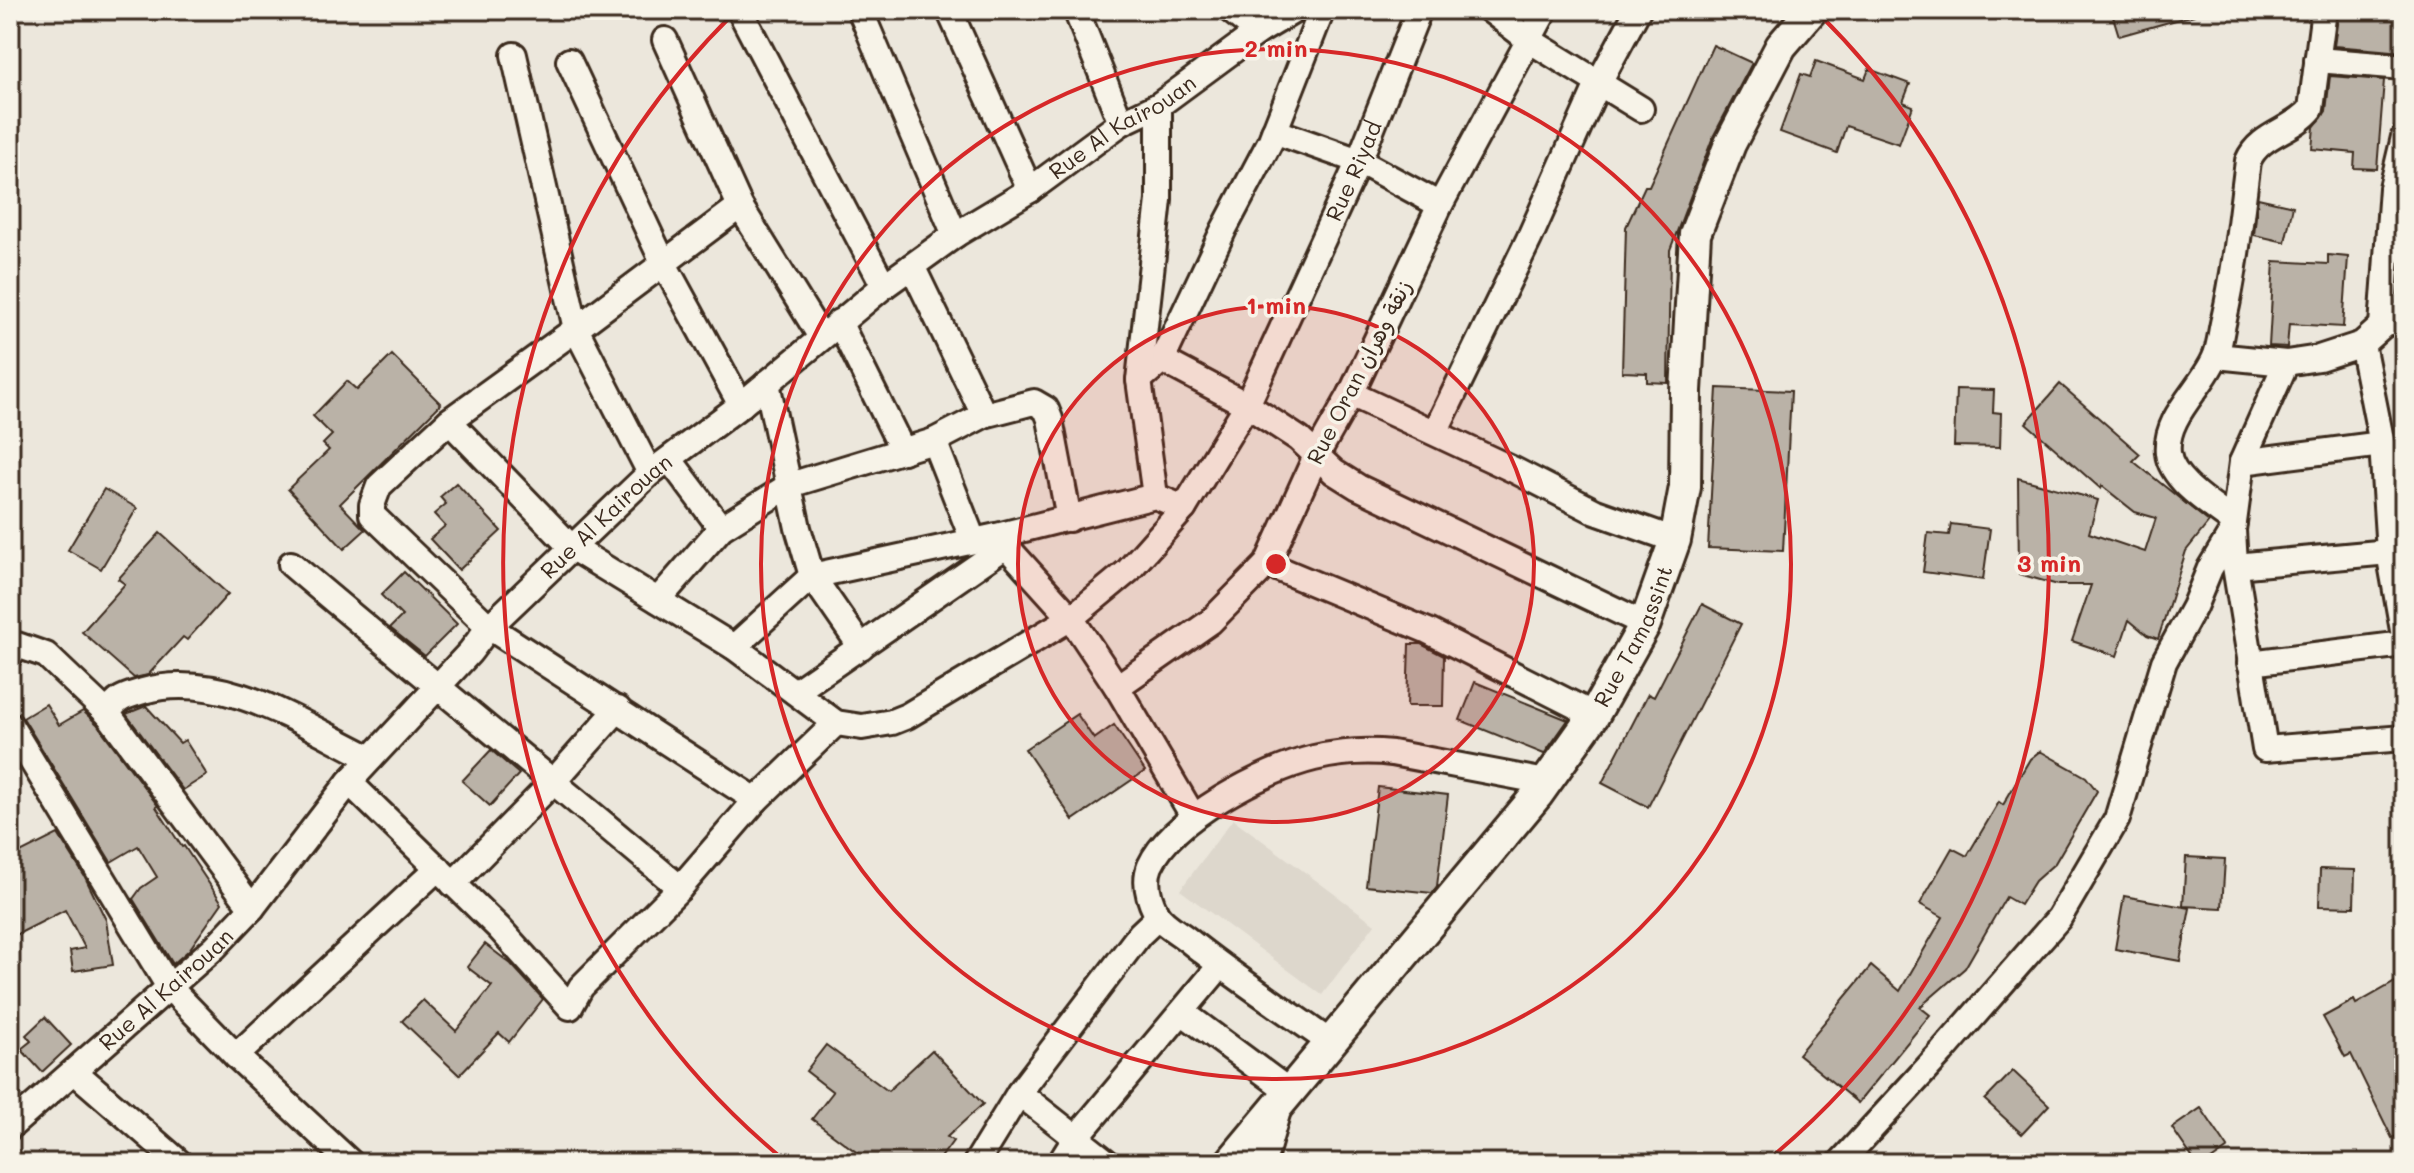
<svg xmlns="http://www.w3.org/2000/svg" width="2414" height="1173" font-family="Mali,'Playpen Sans Arabic',sans-serif">
<style>
.built{fill:#ddd7cc}
.building{fill:#bab2a7;stroke:#3b2a1e;stroke-width:2}
.lines{fill:none;stroke-linecap:round;stroke-linejoin:round}
.minor-casing{stroke:#3b2a1e;stroke-width:30}
.major-casing{stroke:#3b2a1e;stroke-width:36}
.minor{stroke:#f7f3e8;stroke-width:24}
.major{stroke:#f7f3e8;stroke-width:30}
.ring{fill:none;stroke:#d62828;stroke-width:4}
.labels{text-anchor:middle;stroke-width:7;stroke-linejoin:round;paint-order:stroke}
.street-label{font-size:22px;fill:#3b2a1e;stroke:#f7f3e8}
.centre{fill:#d62828;stroke:#f7f3e8;stroke-width:4}
.ring-label{font-size:24px;text-anchor:middle;font-weight:bold;fill:#d62828;stroke:#f7f3e8;stroke-width:7;stroke-linejoin:round;paint-order:stroke}
</style>
<rect width="100%" height="100%" fill="#ece7dc"/>
<filter id="ink" filterUnits="userSpaceOnUse"><feTurbulence type="fractalNoise" baseFrequency=".0125" numOctaves="2"/><feDisplacementMap in="SourceGraphic" scale="16" xChannelSelector="R" yChannelSelector="G"/><feConvolveMatrix kernelMatrix="1 2 1 2 8 2 1 2 1" color-interpolation-filters="sRGB"/></filter>
<g filter="url(#ink)">
<!-- built -->
<polygon class="built" points="1233,819 1375,924 1322,995 1180,890"/>
<!-- building -->
<g class="building">
<polygon points="2111,10 2193,10 2194,15 2119,36"/>
<polygon points="2339,10 2393,10 2393,14 2404,14 2404,52 2334,46"/>
<polygon points="1713,45 1752,63 1713,137 1670,250 1668,383 1647,382 1647,373 1622,372 1626,227 1645,186 1649,186"/>
<polygon points="1816,61 1865,79 1869,69 1910,84 1903,102 1913,106 1899,144 1846,126 1837,153 1780,132 1801,74 1810,77"/>
<polygon points="2330,76 2384,80 2377,169 2354,168 2355,153 2312,149 2314,127 2326,111"/>
<polygon points="2258,198 2293,206 2285,242 2254,235"/>
<polygon points="2328,255 2348,257 2343,327 2289,324 2287,347 2269,346 2274,261 2328,264"/>
<polygon points="392,355 441,404 340,504 365,530 344,549 288,489 329,450 323,444 332,435 313,416 347,381 357,390"/>
<polygon points="2060,384 2140,454 2133,461 2209,522 2186,551 2158,639 2147,635 2129,620 2117,656 2072,641 2091,585 2058,585 2019,574 2018,478 2098,500 2089,533 2145,552 2156,518 2135,512 2102,486 2101,489 2026,423"/>
<polygon points="1717,388 1791,391 1783,551 1708,548"/>
<polygon points="1956,389 1994,390 1993,412 2001,413 2000,447 1954,446"/>
<polygon points="456,483 501,531 459,570 430,539 445,526 434,514 446,504 440,497"/>
<polygon points="104,489 137,508 101,569 68,550"/>
<polygon points="1951,524 1990,529 1983,580 1923,572 1928,533 1949,535"/>
<polygon points="160,533 228,594 187,640 183,637 148,675 134,678 82,632 125,584 118,579"/>
<polygon points="404,572 457,624 425,656 390,628 402,616 381,595"/>
<polygon points="1702,604 1741,624 1648,807 1602,783 1648,694 1654,697"/>
<polygon points="1409,644 1421,644 1444,656 1443,706 1407,706"/>
<polygon points="1475,682 1568,720 1544,754 1460,720"/>
<polygon points="46,704 59,725 83,711 97,724 158,806 156,807 182,847 184,846 222,903 189,950 173,964 133,899 141,888 157,877 138,846 111,862 23,718"/>
<polygon points="146,706 180,743 185,740 207,775 183,790 126,714"/>
<polygon points="1077,714 1094,739 1114,725 1145,771 1073,820 1025,749"/>
<polygon points="491,750 519,774 490,806 462,781"/>
<polygon points="2040,751 2086,777 2097,791 2055,863 2035,881 2020,905 2006,897 1965,968 1920,1007 1930,1015 1858,1103 1798,1054 1871,966 1900,991 1943,917 1920,904 1952,848 1967,856 1999,802 2003,805 2030,759"/>
<polygon points="1378,787 1448,795 1437,886 1432,893 1366,886"/>
<polygon points="58,834 85,877 106,920 113,965 73,971 70,951 85,948 65,910 10,938 10,858"/>
<polygon points="2186,857 2225,859 2222,908 2183,906"/>
<polygon points="2320,869 2355,870 2354,907 2319,906"/>
<polygon points="2124,896 2190,908 2180,961 2115,949"/>
<polygon points="485,944 511,964 543,999 509,1042 499,1033 459,1075 402,1021 423,1000 456,1031 492,986 467,967"/>
<polygon points="2404,977 2404,1133 2392,1138 2351,1054 2345,1057 2323,1017 2354,1000 2356,1004"/>
<polygon points="45,1017 71,1045 42,1072 21,1049 31,1041 26,1035"/>
<polygon points="826,1045 888,1091 932,1050 983,1104 947,1137 953,1141 937,1163 871,1163 812,1119 833,1092 806,1071"/>
<polygon points="2013,1071 2049,1105 2022,1134 1985,1100"/>
<polygon points="2201,1108 2228,1148 2207,1163 2196,1163 2172,1128"/>
</g>
<g class="lines">
<defs>
<g id="minor">
<polyline points="860,10 955,235"/>
<polyline points="949,10 1030,190"/>
<polyline points="1076,10 1121,123"/>
<polyline points="1230,10 1258,32"/>
<polyline points="1490,10 1529,40 1641,109"/>
<polyline points="741,13 884,286"/>
<polyline points="665,40 740,206 821,337"/>
<polyline points="514,55 576,329 740,206"/>
<polyline points="2317,60 2404,67"/>
<polyline points="569,61 663,262 741,405"/>
<polyline points="1274,131 1359,161 1440,205"/>
<polyline points="912,266 984,415"/>
<polyline points="839,322 903,451"/>
<polyline points="2382,326 2392,188 2404,137"/>
<polyline points="2362,344 2382,444 2389,552 2404,636"/>
<polyline points="2216,356 2286,363 2319,358 2362,344 2382,326 2404,313"/>
<polyline points="1162,360 1247,405 1299,439 1334,472 1358,487 1645,624"/>
<polyline points="2286,363 2242,462 2233,530 2235,566 2265,749 2404,738"/>
<polyline points="1139,380 1162,360 1224,229 1271,140 1322,10"/>
<polyline points="767,383 798,528 812,576 861,647"/>
<polyline points="1351,394 1514,470 1596,512 1675,540"/>
<path id="s1" d="M449,421L571,547L734,647L836,723L862,727L892,722L907,716L1071,618L1128,571L1184,508L1247,405L1359,161L1419,10"/>
<polyline points="1435,432 1529,239 1598,84 1638,10"/>
<polyline points="934,441 973,540"/>
<polyline points="670,460 721,528"/>
<polyline points="2242,462 2382,444"/>
<polyline points="650,473 576,329 449,421 379,486 372,505 372,515 489,627 756,800"/>
<polyline points="1155,496 1139,380 1159,200 1159,105"/>
<path d="M2234,522C2213,506 2171,481 2168,453C2164,416 2204,387 2216,355C2220,344 2221,331 2224,319C2236,267 2241,214 2248,161C2259,134 2293,131 2311,109L2324,10"/>
<polyline points="997,536 1071,618 1117,687 1193,816"/>
<path d="M291,564C420,674 552,779 680,888"/>
<polyline points="1267,564 1428,631 1594,715"/>
<polyline points="2235,566 2389,552"/>
<polyline points="658,600 721,528 790,485 934,441 984,415 1034,402 1046,409 1050,419 1069,519"/>
<polyline points="734,647 812,576 997,536 1155,496 1184,508"/>
<polyline points="10,655 17,645 46,655 108,714"/>
<polyline points="2250,663 2404,644"/>
<polyline points="1117,687 1210,622 1267,564 1316,456 1351,394 1440,205 1545,10"/>
<polyline points="795,692 1006,546"/>
<polyline points="10,725 169,987 236,1056 351,1163"/>
<polyline points="349,782 499,928 570,1007 581,987 680,888 756,800 836,723"/>
<polyline points="453,884 554,781 618,709"/>
<path d="M252,908L108,714C116,698 126,696 143,691C223,669 301,724 371,758"/>
<polyline points="1182,1012 1290,1092"/>
<path d="M1331,1043C1283,1009 1234,977 1188,940C1178,932 1162,924 1156,913C1149,899 1144,881 1150,866C1172,818 1264,770 1314,758C1340,752 1366,750 1392,753L1546,782"/>
<polyline points="236,1056 438,868"/>
<polyline points="75,1072 180,1163"/>
<polyline points="1019,1093 1108,1163"/>
<path id="s2" d="M10,1127L215,947L252,908L349,782L470,652L489,627L650,473L741,405L884,286L955,235L1030,190L1121,123L1159,105L1258,32L1295,10"/>
<polyline points="976,1163 1019,1093 1140,934 1158,917"/>
<polyline points="1060,1163 1075,1139 1220,966"/>
<polyline points="1263,1163 1279,1107"/>
<polyline points="1840,1163 1942,1052 2059,918 2117,819 2164,662 2194,607 2210,568 2233,530"/>
</g>
<g id="major">
<path id="s3" d="M1230,1163L1537,795L1594,715L1645,624L1675,540L1685,487L1686,391L1695,234L1730,144L1781,46L1812,10"/>
</g>
</defs>
<!-- minor casing -->
<use href="#minor" class="minor-casing"/>
<!-- major casing -->
<use href="#major" class="major-casing"/>
<!-- minor -->
<use href="#minor" class="minor"/>
<!-- major -->
<use href="#major" class="major"/>
</g>
</g>
<!-- distance rings -->
<circle cx="1276" cy="564" r="258" fill="#d62828" fill-opacity=".12"/>
<g class="ring">
<circle cx="1276" cy="564" r="258"/>
<circle cx="1276" cy="564" r="515"/>
<path d="M784 1160A773 773 0 0 1 734 13M1818 13A773 773 0 0 1 1768 1160"/>
</g>
<g class="labels">
<!-- street labels -->
<g class="street-label">
<text dy="8" stroke="none"><textPath href="#s2" startOffset="1504">Rue Al Kairouan</textPath></text>
<text dy="8" stroke="none"><textPath href="#s1" startOffset="1294">Rue Riyad</textPath></text>
<text transform="translate(1359 372) rotate(-63)" y="8">Rue Oran زنقة وهران</text>
<text dy="8" stroke="none"><textPath href="#s2" startOffset="856">Rue Al Kairouan</textPath></text>
<text dy="8" stroke="none"><textPath href="#s3" startOffset="666">Rue Tamassint</textPath></text>
<text dy="8" stroke="none"><textPath href="#s2" startOffset="208">Rue Al Kairouan</textPath></text>
</g>
</g>
<circle cx="1276" cy="564" r="12" class="centre"/>
<g class="ring-label">
<text x="1276" y="57">2 min</text>
<text x="1276" y="314">1 min</text>
<text x="2049" y="572">3 min</text>
</g>
<!-- margin -->
<rect width="2414" height="1173" fill="none" stroke="#f7f3e8" stroke-width="40"/>
<rect x="20" y="20" width="2374" height="1133" fill="none" stroke="#3b2a1e" stroke-width="3" filter="url(#ink)"/>
</svg>
